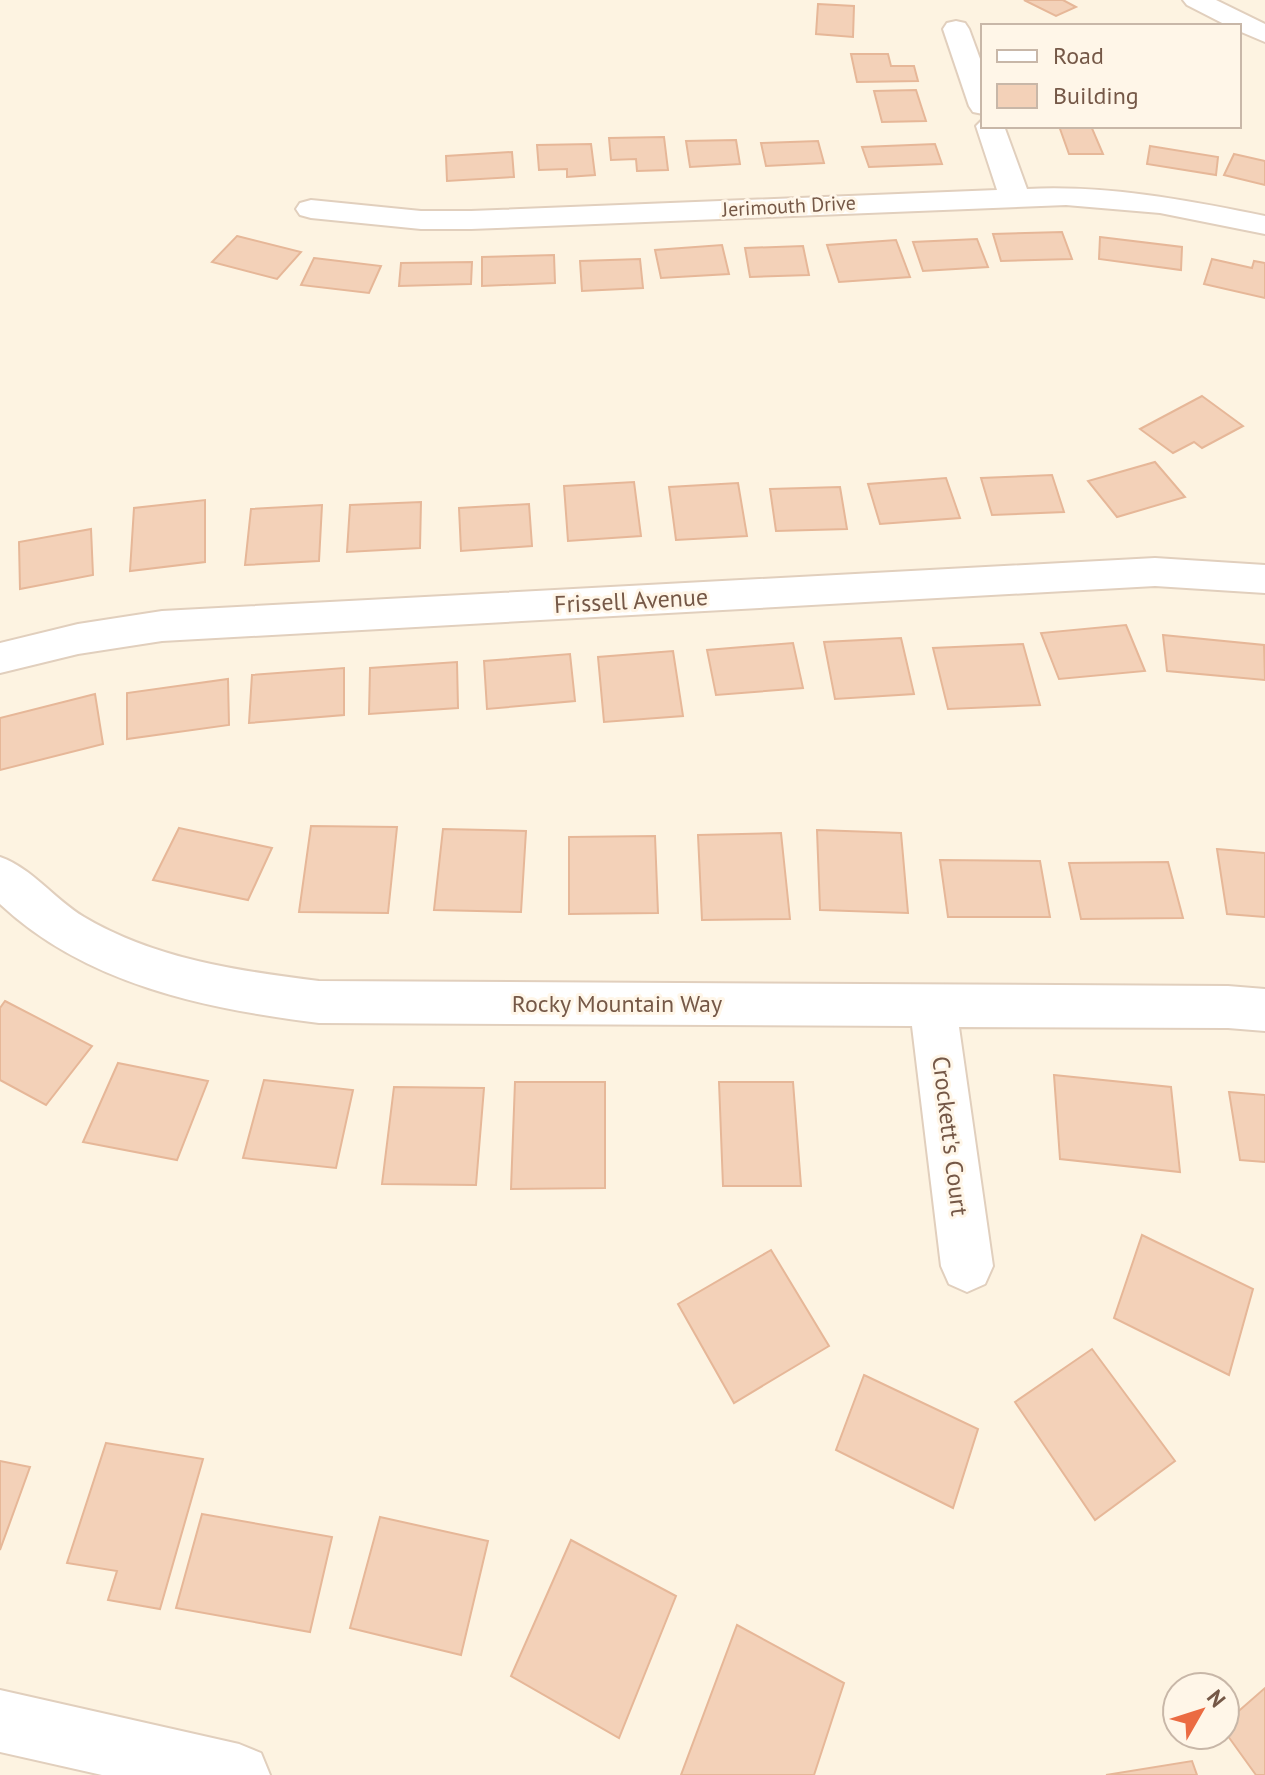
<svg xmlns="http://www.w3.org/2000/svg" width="1265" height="1775" font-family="'PT Sans',sans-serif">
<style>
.building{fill:#f3d1b8;stroke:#e6b798;stroke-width:2}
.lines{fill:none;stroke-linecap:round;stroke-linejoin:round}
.minor-casing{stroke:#e1cfbd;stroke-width:4}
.minor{fill:#fff;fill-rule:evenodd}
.labels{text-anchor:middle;stroke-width:6;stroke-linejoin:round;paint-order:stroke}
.far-street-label{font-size:20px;fill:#755847;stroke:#fff6e8}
.street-label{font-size:24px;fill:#755847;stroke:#fff6e8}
</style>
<rect width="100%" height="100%" fill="#fdf3e1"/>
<!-- building -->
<g class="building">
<polygon points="1024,0 1063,0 1076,7 1056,16"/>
<polygon points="818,4 854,6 853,37 816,34"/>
<polygon points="851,54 888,54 891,66 914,66 918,81 857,82"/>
<polygon points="916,90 926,121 882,122 874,91"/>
<polygon points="1059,126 1091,126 1103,154 1069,154"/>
<polygon points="664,137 668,170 637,171 636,159 611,160 609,138"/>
<polygon points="736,140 740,164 690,167 686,141"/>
<polygon points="818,141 824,163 766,166 761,143"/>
<polygon points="591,144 595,175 567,177 567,169 539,170 537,145"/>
<polygon points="935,144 942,164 869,167 862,147"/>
<polygon points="1150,146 1218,157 1216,175 1147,164"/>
<polygon points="512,152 514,177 447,181 446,156"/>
<polygon points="1234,154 1265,161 1265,185 1224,175"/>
<polygon points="1062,232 1072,259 1001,261 993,234"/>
<polygon points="237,236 301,252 277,279 212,262"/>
<polygon points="1100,237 1182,247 1181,270 1099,259"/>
<polygon points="977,239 988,267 923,271 913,242"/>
<polygon points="896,240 910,277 839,282 827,245"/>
<polygon points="722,245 729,274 661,278 655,250"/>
<polygon points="803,246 809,275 750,277 745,248"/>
<polygon points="554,255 555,283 482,286 482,257"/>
<polygon points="314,258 381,266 369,293 301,285"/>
<polygon points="640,259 643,288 582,291 580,261"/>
<polygon points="1212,259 1252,268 1254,261 1265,263 1265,298 1204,284"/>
<polygon points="472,262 471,284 399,286 401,263"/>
<polygon points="1202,396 1243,426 1202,448 1194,442 1173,453 1140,429"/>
<polygon points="1155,462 1185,497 1117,517 1088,481"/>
<polygon points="1052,475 1064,512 992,515 981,478"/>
<polygon points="946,478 960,518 880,524 868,484"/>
<polygon points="634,482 641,536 568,541 564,486"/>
<polygon points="738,483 747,536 676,540 669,487"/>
<polygon points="840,487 847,529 776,531 770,489"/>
<polygon points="205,500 205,562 130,571 134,508"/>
<polygon points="421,502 420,548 347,552 350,505"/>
<polygon points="529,504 532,546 461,551 459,508"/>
<polygon points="322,505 319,561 245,565 251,509"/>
<polygon points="91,529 93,575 20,589 19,542"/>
<polygon points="1126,625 1145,671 1059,679 1041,633"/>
<polygon points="1163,635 1264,645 1265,680 1167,671"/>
<polygon points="901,638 914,694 835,699 824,642"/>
<polygon points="793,643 803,688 716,695 707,650"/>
<polygon points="1023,644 1040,705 948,709 933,648"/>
<polygon points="673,651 683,716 604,722 598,657"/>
<polygon points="570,654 575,701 487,709 484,661"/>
<polygon points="457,662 458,708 369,714 370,668"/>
<polygon points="344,668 344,715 249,723 252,675"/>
<polygon points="228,679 229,725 127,739 127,693"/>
<polygon points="95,694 103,744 0,770 0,718"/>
<polygon points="311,826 397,827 388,913 299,912"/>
<polygon points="179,828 272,848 248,900 153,880"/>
<polygon points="443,829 526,831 521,912 434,910"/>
<polygon points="817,830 901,833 908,913 820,910"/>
<polygon points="781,833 790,919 702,920 698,835"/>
<polygon points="655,836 658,913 569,914 569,837"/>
<polygon points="1217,849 1265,853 1265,917 1227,914"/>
<polygon points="940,860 1040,861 1050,917 948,917"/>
<polygon points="1168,862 1183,918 1081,919 1069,863"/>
<polygon points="5,1001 92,1046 46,1105 0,1080 0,1008"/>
<polygon points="118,1063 208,1081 177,1160 83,1142"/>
<polygon points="1054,1075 1171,1087 1180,1172 1060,1159"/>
<polygon points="264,1080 353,1090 336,1168 243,1158"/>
<polygon points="515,1082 605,1082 605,1188 511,1189"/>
<polygon points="719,1082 793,1082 801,1186 723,1186"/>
<polygon points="394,1087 484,1088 476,1185 382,1184"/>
<polygon points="1229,1092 1265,1095 1265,1162 1240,1160"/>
<polygon points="1142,1235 1253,1289 1229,1375 1114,1318"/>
<polygon points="771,1250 829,1346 734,1403 678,1304"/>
<polygon points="1092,1349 1175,1461 1095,1520 1015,1402"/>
<polygon points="864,1375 978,1429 953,1508 836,1450"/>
<polygon points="106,1443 203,1459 160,1609 108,1600 117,1571 67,1563"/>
<polygon points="0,1461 30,1467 0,1550"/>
<polygon points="202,1514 332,1537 310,1632 176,1608"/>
<polygon points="380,1517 488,1541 461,1655 350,1628"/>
<polygon points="571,1540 676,1596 619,1738 511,1676"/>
<polygon points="737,1625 844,1683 814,1775 681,1775"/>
<polygon points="1265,1688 1265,1775 1256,1775 1225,1732 1225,1723"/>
<polygon points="1192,1761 1197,1775 1106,1775"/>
</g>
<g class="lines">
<defs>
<g id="minor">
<polygon points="1183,0 1216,0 1265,24 1265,42 1239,31 1239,26 1228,26 1187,5"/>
<polygon points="956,21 965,23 969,29 983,67 983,114 973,112 969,106 943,29 947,23"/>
<path d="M983,119V126H1004L1027,189C1108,185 1186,200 1265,216V234L1160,213L1066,205L471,229H421L311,218L300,215L296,209L300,203L311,200L421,211H471L997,190L976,126Z"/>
<polygon points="1155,558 1265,565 1265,593 1155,586 162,641 78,654 0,673 0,643 78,624 162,611"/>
<path d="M0,857C32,868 55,900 84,917C155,959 238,971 319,981L1228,986L1265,989V1031L1228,1028L959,1027L993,1266L985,1284L967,1292L949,1284L941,1266L912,1026L319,1023C206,1009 85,984 0,904Z"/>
<polygon points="0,1690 239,1744 261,1753 270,1775 102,1775 0,1752"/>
</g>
</defs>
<!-- minor casing -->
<use href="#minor" class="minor-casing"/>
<!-- minor -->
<use href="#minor" class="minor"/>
</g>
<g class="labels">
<!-- far-street labels -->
<g class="far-street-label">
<text transform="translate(789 206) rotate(-3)" y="7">Jerimouth Drive</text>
</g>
<!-- street labels -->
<g class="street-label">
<text transform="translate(631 601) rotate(-3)" y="8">Frissell Avenue</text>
<text x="617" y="1012">Rocky Mountain Way</text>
<text transform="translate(950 1136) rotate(83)" y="8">Crockett's Court</text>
</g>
</g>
<!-- legend -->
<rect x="981" y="24" width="260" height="104" fill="#fff6e8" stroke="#c8b7a8" stroke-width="2"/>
<rect x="997" y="50" width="40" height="12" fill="#ffffff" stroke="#c8b7a8" stroke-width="2"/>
<text x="1053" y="64" font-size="24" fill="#755847">Road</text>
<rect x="997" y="84" width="40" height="24" fill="#f3d1b8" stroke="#c8b7a8" stroke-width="2"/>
<text x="1053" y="104" font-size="24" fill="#755847">Building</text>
<!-- north arrow -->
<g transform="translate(1201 1711) rotate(51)"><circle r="38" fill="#fff6e8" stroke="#c8b7a8" stroke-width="2"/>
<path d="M0-6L14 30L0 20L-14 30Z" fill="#eb6b42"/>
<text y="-12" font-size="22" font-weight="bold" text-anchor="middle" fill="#755847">N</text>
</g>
</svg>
